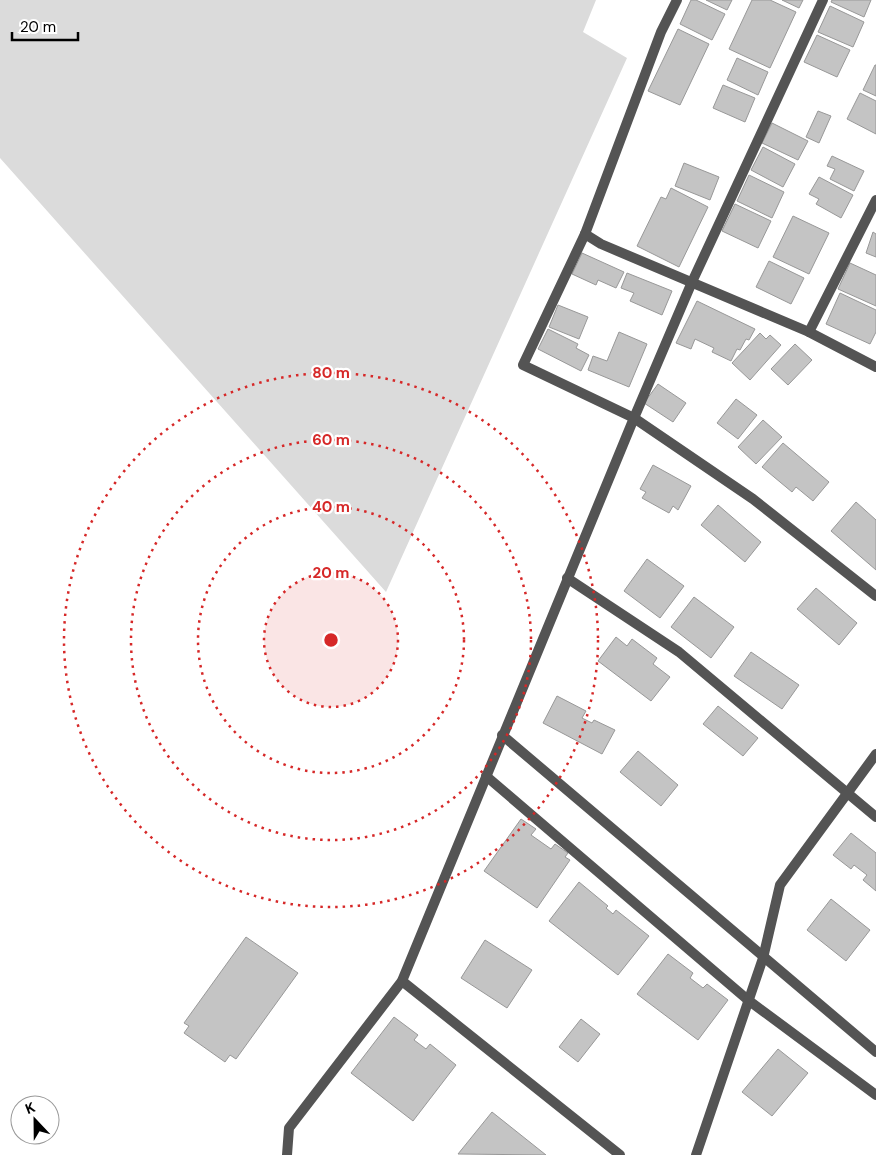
<svg xmlns="http://www.w3.org/2000/svg" width="876" height="1155" font-family="'DM Sans',sans-serif">
<style>
.green{fill:#dbdbdb}
.building{fill:#c4c4c4;stroke:#989898}
.lines{fill:none;stroke-linecap:round;stroke-linejoin:round}
.street{stroke:#545454;stroke-width:10}
.ring{fill:none;stroke:#d62828;stroke-width:2.5;stroke-dasharray:2.5 5}
.centre{fill:#d62828;stroke:#fff;stroke-width:2.5}
.ring-label{font-size:15px;text-anchor:middle;font-weight:bold;fill:#d62828;stroke:#fff;stroke-width:4.5;stroke-linejoin:round;paint-order:stroke}
</style>
<rect width="100%" height="100%" fill="#fff"/>
<!-- green -->
<polygon class="green" points="0,0 596,0 583,32 627,58 386,592 0,158"/>
<!-- building -->
<g class="building">
<polygon points="691,0 696,0 725,14 712,40 680,24"/>
<polygon points="706,0 732,0 727,10"/>
<polygon points="752,0 770,0 796,12 770,68 729,49"/>
<polygon points="782,0 803,0 799,8"/>
<polygon points="832,0 871,0 864,17 831,2"/>
<polygon points="830,6 864,22 853,47 818,32"/>
<polygon points="678,29 709,44 680,105 648,91"/>
<polygon points="817,35 850,50 837,77 804,62"/>
<polygon points="737,58 768,72 758,95 727,80"/>
<polygon points="875,65 876,65 876,96 863,90"/>
<polygon points="723,85 755,98 745,122 713,108"/>
<polygon points="860,93 876,101 876,134 847,119"/>
<polygon points="818,111 831,116 819,143 806,137"/>
<polygon points="772,123 808,141 798,160 762,143"/>
<polygon points="763,147 795,164 783,187 751,170"/>
<polygon points="832,156 864,171 854,191 830,179 835,169 827,166"/>
<polygon points="684,163 719,177 710,200 675,186"/>
<polygon points="749,175 784,192 772,218 737,201"/>
<polygon points="819,177 853,195 841,218 816,204 819,199 809,194"/>
<polygon points="671,188 708,207 679,267 637,246 661,197 666,199"/>
<polygon points="735,204 771,221 758,248 722,231"/>
<polygon points="793,216 829,233 809,274 773,257"/>
<polygon points="873,232 876,234 876,257 866,253"/>
<polygon points="582,253 624,272 616,288 598,280 596,285 572,274"/>
<polygon points="769,261 804,278 791,304 756,287"/>
<polygon points="850,263 876,275 876,306 838,289"/>
<polygon points="627,273 672,291 662,315 630,301 634,293 621,288"/>
<polygon points="840,293 876,310 876,332 870,344 826,324"/>
<polygon points="697,301 755,329 749,340 746,339 740,350 737,349 731,361 712,352 714,348 695,339 691,349 676,343"/>
<polygon points="558,305 588,317 579,339 549,327"/>
<polygon points="548,329 578,344 576,348 589,355 581,371 538,349"/>
<polygon points="619,332 647,344 629,387 588,370 593,356 607,361"/>
<polygon points="760,333 766,339 770,335 781,345 750,380 732,363"/>
<polygon points="795,344 812,360 788,385 771,369"/>
<polygon points="658,384 686,403 673,422 644,403"/>
<polygon points="736,399 757,415 738,439 717,423"/>
<polygon points="763,420 782,437 756,464 738,447"/>
<polygon points="783,443 829,482 813,501 796,487 792,492 762,467"/>
<polygon points="653,465 691,486 678,510 673,506 669,513 642,498 646,492 640,489"/>
<polygon points="856,502 876,520 876,570 831,531"/>
<polygon points="718,505 761,542 745,562 701,525"/>
<polygon points="647,559 684,586 660,618 624,591"/>
<polygon points="816,588 857,623 839,645 797,609"/>
<polygon points="694,597 734,627 711,658 671,627"/>
<polygon points="616,637 627,646 632,639 657,658 653,664 670,677 651,701 598,661"/>
<polygon points="751,652 799,685 782,709 734,676"/>
<polygon points="557,696 586,711 582,718 592,723 594,720 615,730 602,754 543,723"/>
<polygon points="718,706 758,738 743,756 703,724"/>
<polygon points="638,751 678,785 661,806 620,772"/>
<polygon points="521,819 536,829 531,835 551,849 555,844 568,853 565,857 570,860 537,908 484,871"/>
<polygon points="851,833 876,853 876,891 863,880 867,875 854,865 851,869 833,855"/>
<polygon points="579,882 608,906 606,908 613,914 616,910 649,936 618,975 549,921"/>
<polygon points="831,899 870,930 846,961 807,930"/>
<polygon points="246,937 298,973 236,1059 230,1055 225,1062 184,1033 189,1026 184,1023"/>
<polygon points="485,940 532,970 507,1008 461,978"/>
<polygon points="668,954 693,973 690,978 703,988 707,984 728,1000 698,1040 637,994"/>
<polygon points="394,1017 418,1035 414,1040 426,1049 430,1044 456,1065 413,1121 351,1073"/>
<polygon points="581,1019 600,1034 578,1062 559,1047"/>
<polygon points="778,1049 808,1073 772,1116 742,1092"/>
<polygon points="492,1112 546,1155 458,1154"/>
</g>
<g class="lines">
<!-- street -->
<g class="street">
<polyline points="677,0 661,32 585,234 523,365 634,418 753,499 876,596"/>
<polyline points="585,234 601,244 809,332 876,367"/>
<polyline points="809,332 876,200"/>
<polyline points="567,578 679,652 876,817"/>
<polyline points="502,735 876,1052"/>
<polyline points="486,776 748,1000 876,1095"/>
<polyline points="402,981 620,1155"/>
<polyline points="287,1155 289,1128 402,981 634,418 692,282 823,0"/>
<polyline points="696,1155 763,958 780,885 876,754"/>
</g>
</g>
<!-- distance rings -->
<circle cx="331" cy="640" r="67" fill="#d62828" fill-opacity=".12"/>
<g class="ring">
<circle cx="331" cy="640" r="67"/>
<circle cx="331" cy="640" r="133"/>
<circle cx="331" cy="640" r="200"/>
<circle cx="331" cy="640" r="267"/>
</g>
<circle cx="331" cy="640" r="8" class="centre"/>
<g class="ring-label">
<text x="331" y="378">80 m</text>
<text x="331" y="445">60 m</text>
<text x="331" y="512">40 m</text>
<text x="331" y="578">20 m</text>
</g>
<!-- north arrow -->
<g transform="translate(35 1120) rotate(338)"><circle r="24" fill="#ffffff" stroke="#999999"/>
<path d="M0-4L9 19L0 12L-9 19Z" fill="#000000"/>
<text y="-8" font-size="14" font-weight="bold" text-anchor="middle" fill="#000000">K</text>
</g>
<!-- scale -->
<path d="M12 32v8h66v-8" fill="none" stroke="#000000" stroke-width="2.5"/>
<text x="20" y="32" font-size="15" fill="#000000" stroke="#ffffff" stroke-width="4" paint-order="stroke">20 m</text>
</svg>
